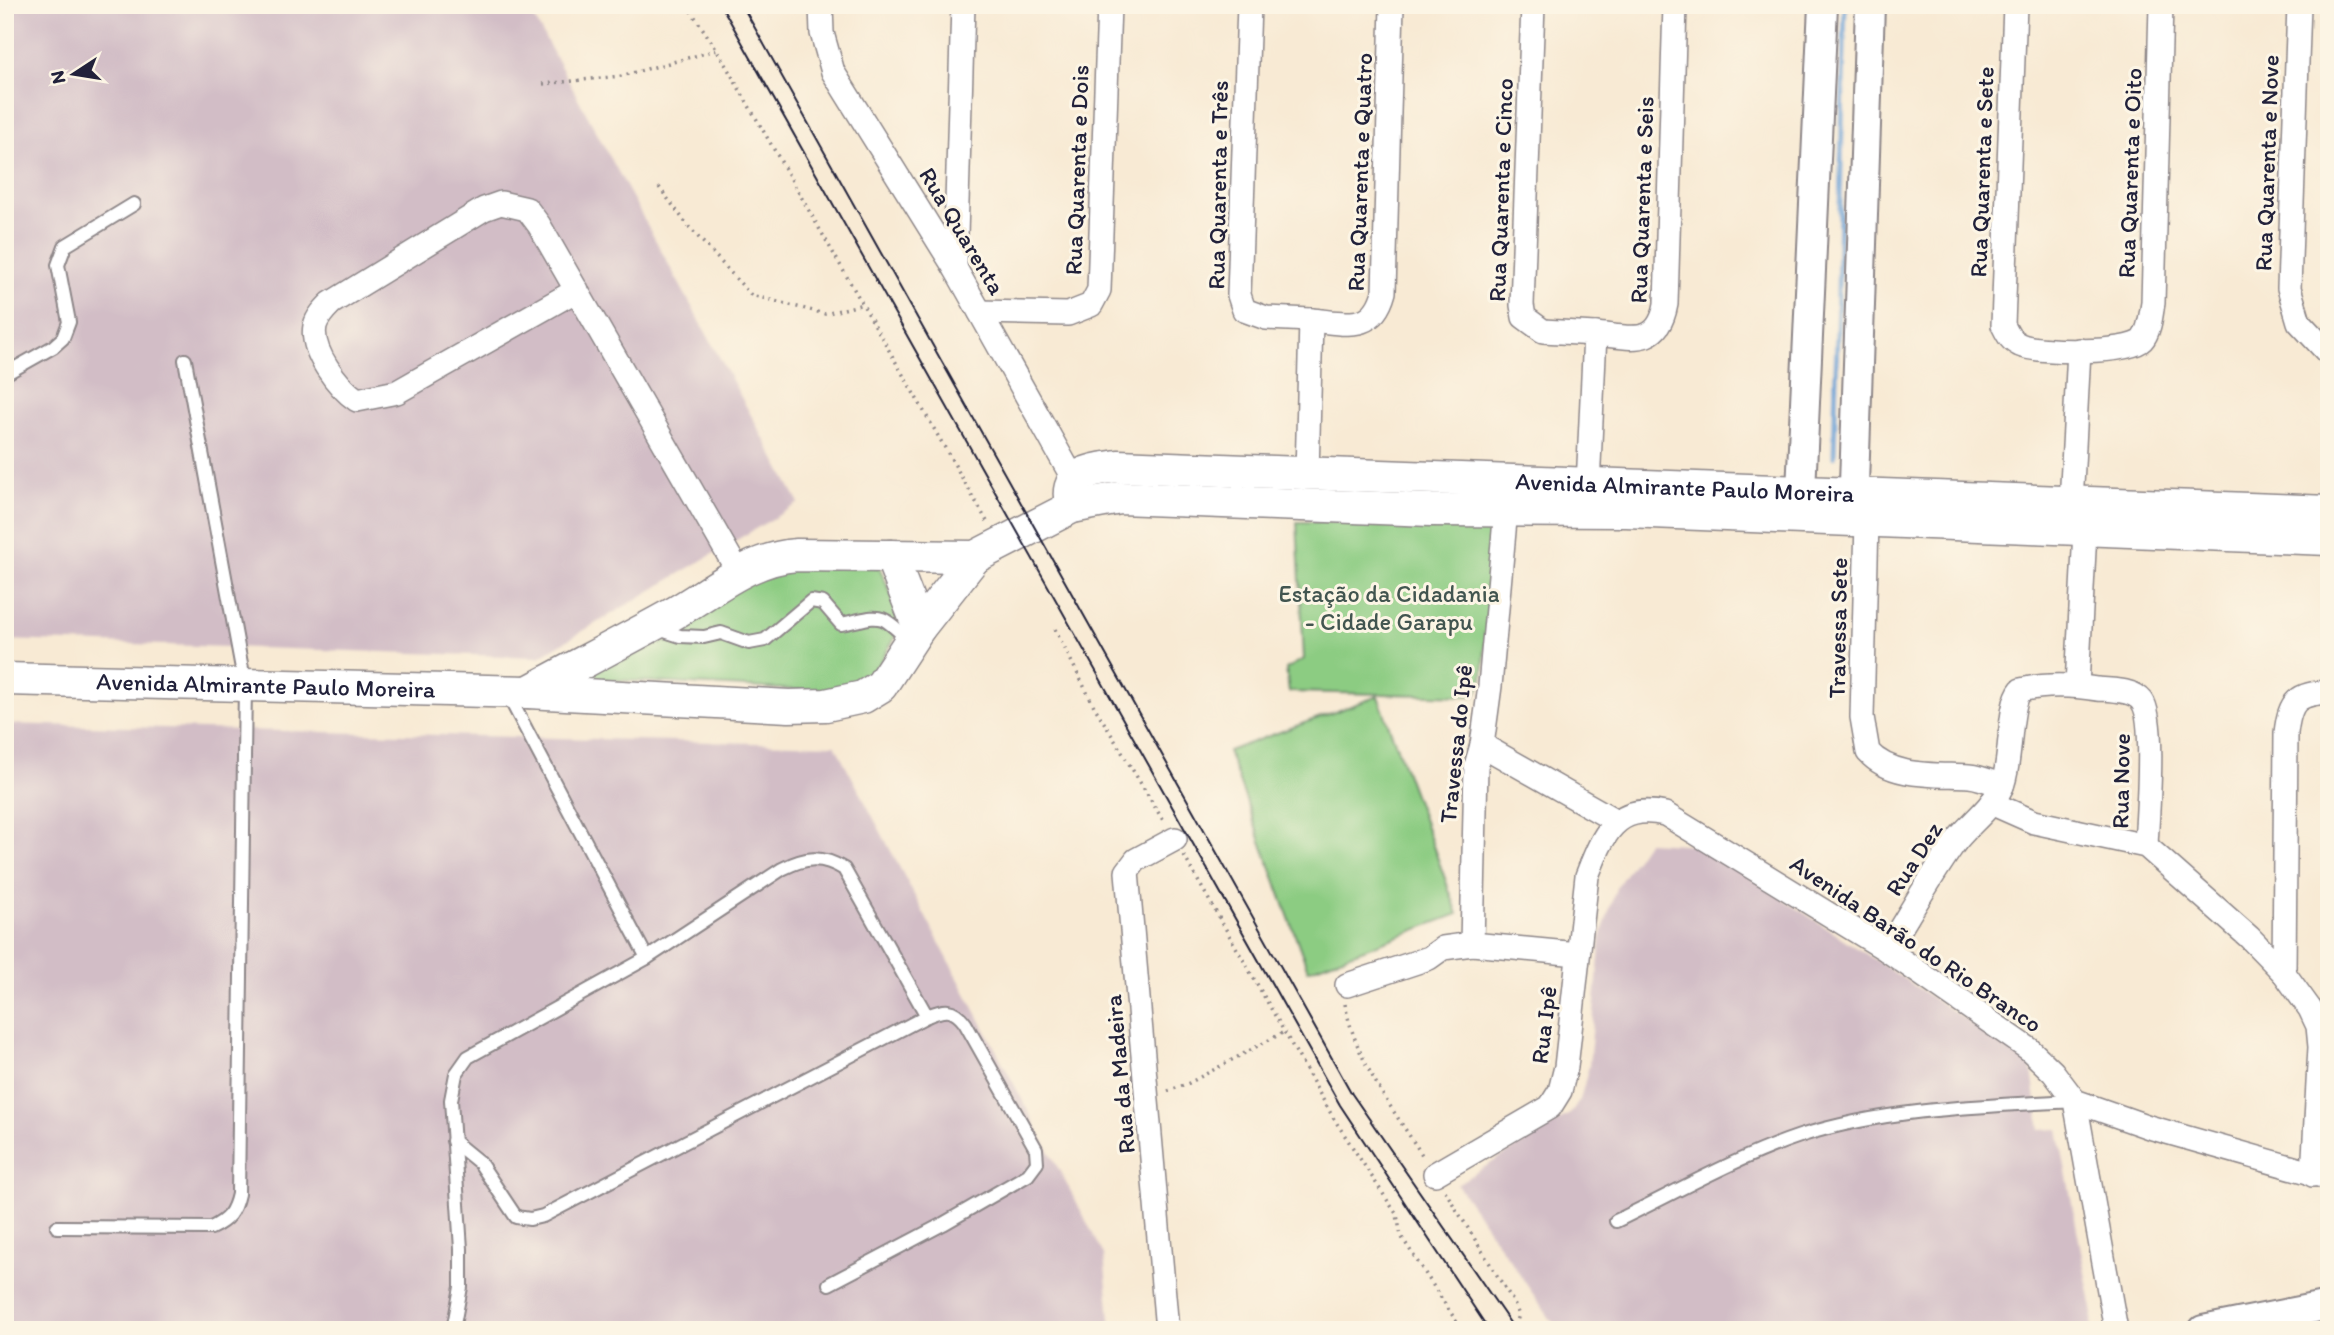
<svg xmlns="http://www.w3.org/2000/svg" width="2334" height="1335" font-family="Itim,sans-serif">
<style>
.industrial{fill:#d2bdc6}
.green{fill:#8ccc82;stroke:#57775e;stroke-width:2}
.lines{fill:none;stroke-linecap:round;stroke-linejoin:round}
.stream{stroke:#669ed5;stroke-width:5}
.service-casing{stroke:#8d8688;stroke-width:16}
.minor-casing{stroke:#8d8688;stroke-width:26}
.tertiary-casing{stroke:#8d8688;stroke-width:32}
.secondary-casing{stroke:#8d8688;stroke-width:35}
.path{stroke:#8d8688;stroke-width:3.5;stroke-dasharray:2 5;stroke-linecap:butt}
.service{stroke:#fff;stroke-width:12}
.minor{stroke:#fff;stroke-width:23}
.tertiary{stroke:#fff;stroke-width:28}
.secondary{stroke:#fff;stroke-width:32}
.tram{stroke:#22223b;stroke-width:2}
.labels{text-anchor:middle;stroke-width:6;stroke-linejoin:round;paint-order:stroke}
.street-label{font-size:24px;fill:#22223b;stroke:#fcf5e5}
.park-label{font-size:24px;fill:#425550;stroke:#fcf5e5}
</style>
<rect width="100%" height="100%" fill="#fcf5e5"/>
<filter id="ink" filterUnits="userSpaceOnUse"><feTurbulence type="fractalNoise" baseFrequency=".0143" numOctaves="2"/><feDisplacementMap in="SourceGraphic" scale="14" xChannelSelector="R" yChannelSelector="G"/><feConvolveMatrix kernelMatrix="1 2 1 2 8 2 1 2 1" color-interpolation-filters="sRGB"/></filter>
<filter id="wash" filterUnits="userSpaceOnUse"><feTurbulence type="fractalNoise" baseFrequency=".00686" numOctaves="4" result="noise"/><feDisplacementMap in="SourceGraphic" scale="28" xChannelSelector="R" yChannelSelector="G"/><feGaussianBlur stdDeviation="1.57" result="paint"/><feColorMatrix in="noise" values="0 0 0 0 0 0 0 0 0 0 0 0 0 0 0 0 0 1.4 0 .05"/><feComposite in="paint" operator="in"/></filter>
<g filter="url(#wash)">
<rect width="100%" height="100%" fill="#f8ead4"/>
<!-- industrial -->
<g class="industrial">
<polygon points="5,5 527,5 799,503 539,657 5,640"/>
<polygon points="5,724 835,745 1104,1255 1111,1330 5,1330"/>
<polygon points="1647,842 1701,845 2031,1063 2040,1130 2058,1129 2093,1314 2091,1330 1558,1330 1457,1184 1555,1124 1571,1113 1580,1100 1589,1066 1601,937 1616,888"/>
</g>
<!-- green -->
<g class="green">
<polygon points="1297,522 1494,522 1483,678 1475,696 1289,692 1286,669 1304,659"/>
<path d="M877,563L904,622C874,671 879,680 819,691L578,678L742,574Z"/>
<polygon points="1378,696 1458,914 1308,970 1228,751"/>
</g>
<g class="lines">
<!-- stream -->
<polyline class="stream" points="1834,457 1845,5"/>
</g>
</g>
<g filter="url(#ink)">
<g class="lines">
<defs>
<g id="service">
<polyline points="5,374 53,347 63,338 69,322 58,265 65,246 134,204"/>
<path d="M655,628L680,636L704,637L721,633L749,643L765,640L811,601L823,603L841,624C882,616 878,610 910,642"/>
<polyline points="508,695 647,958"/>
<path d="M453,1141L480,1163L516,1217L530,1219L543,1216L927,1016C944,1009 953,1007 965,1023L1036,1149L1037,1163L1028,1175L943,1224L829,1284"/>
<path d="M1616,1221C1676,1192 1737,1157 1800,1136C1889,1108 1982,1106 2075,1101"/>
<path d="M57,1227L211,1228C228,1220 234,1212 238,1194L245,685L185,360"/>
<path d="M453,1330L461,1287V1249L451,1100L456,1074L468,1057L647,958L782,869C805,857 822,855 844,869L927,1016"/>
</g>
<g id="minor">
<polyline points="821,5 822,33 833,72 955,268 1074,480"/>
<polyline points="1249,5 1239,295 1244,310 1266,318 1311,320 1307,474"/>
<polyline points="1533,5 1522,305 1524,317 1543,331 1595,334 1588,486"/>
<path d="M2015,5L2003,325C2008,335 2010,340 2020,345C2037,353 2129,354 2142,340C2150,331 2151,314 2153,303L2161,5"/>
<polyline points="2299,5 2289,288 2299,322 2329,354"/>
<polyline points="955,268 963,5"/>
<path d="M577,290L397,392L357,400C338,387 310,351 315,326C317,317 325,309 331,303L484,209L501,203L527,209L539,225L739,573"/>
<polyline points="980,312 1068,314 1091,305 1099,290 1109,5"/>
<path d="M1311,320C1346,323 1373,333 1384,292L1392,5"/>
<path d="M1595,334C1631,337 1658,348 1666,304L1675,5"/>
<polyline points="2071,504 2079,350"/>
<path d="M1867,521L1862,717L1868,752C1892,779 1938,774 1969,776C1981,777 1991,782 2002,786"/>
<polyline points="2077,686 2085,531"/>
<polyline points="1482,745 1616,821"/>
<polyline points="1991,803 2034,822 2146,846 2249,937 2284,973"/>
<polyline points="1472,944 1476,766 1482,745 1490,686 1506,509"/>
<path d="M1887,950C1909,915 1929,879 1953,845C1968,824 1994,808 2003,783C2012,758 2008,705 2021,690C2046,684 2072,685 2097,689C2110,690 2133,689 2142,701C2156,720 2147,819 2146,846"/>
<polyline points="1347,985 1429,958 1443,948 1472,944 1578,954"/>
<polyline points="2075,1101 2116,1330"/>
<path d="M1435,1174L1550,1107L1560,1091L1566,1067L1587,876C1603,835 1615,803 1665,814L1887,950L2029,1049L2053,1072L2075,1101L2149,1127L2329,1178"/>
<path d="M2313,1175L2320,1047L2318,1026L2310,1009L2284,973L2286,733C2290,700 2297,694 2329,692"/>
<polyline points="1167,1330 1127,872 1136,860 1175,839"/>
</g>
<g id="tertiary">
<polyline points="1800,513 1823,5"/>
<polyline points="1853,514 1870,5"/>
<polyline points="2203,1330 2329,1305"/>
</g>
<g id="secondary">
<path id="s1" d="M1072,507C1061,472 1092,470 1118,466L2329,512"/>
<polyline points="891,556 919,628"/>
<path id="s2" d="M5,679L528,692L789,706L826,705L863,697L881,686L919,628L975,557"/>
<path d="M528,692C576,666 624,641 671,615C712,592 749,558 797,555L975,557L1072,507L1120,498L1431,510L1626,511L2329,539"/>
</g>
</defs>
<!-- service casing -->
<use href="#service" class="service-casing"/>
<!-- minor casing -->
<use href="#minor" class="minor-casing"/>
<!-- tertiary casing -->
<use href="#tertiary" class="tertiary-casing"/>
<!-- secondary casing -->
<use href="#secondary" class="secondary-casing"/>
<!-- path -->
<g class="path">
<polyline points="687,5 717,50 988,523"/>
<polyline points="543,84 621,76 717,50"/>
<polyline points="659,187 689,227 751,295 825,314 863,304"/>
<polyline points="1055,629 1094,706 1164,822"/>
<polyline points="1184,856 1334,1119 1397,1215 1401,1236 1462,1330"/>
<path d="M1345,1004C1356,1062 1393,1109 1424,1158"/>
<polyline points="1168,1091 1189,1083 1284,1032"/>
<polyline points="1445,1191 1513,1301 1519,1315 1514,1330"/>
</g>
<!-- service -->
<use href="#service" class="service"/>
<!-- minor -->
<use href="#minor" class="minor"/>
<!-- tertiary -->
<use href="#tertiary" class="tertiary"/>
<!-- secondary -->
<use href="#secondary" class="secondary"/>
<!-- tram -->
<g class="tram">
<polyline points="721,5 1340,1105 1489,1330"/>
<polyline points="742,5 1352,1094 1515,1330"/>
</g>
</g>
</g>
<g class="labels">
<!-- street labels -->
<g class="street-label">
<text transform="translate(2267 163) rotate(-88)" y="8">Rua Quarenta e Nove</text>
<text transform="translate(1077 170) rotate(-88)" y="8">Rua Quarenta e Dois</text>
<text transform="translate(1360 172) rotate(-88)" y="8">Rua Quarenta e Quatro</text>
<text transform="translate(1982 172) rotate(-88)" y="8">Rua Quarenta e Sete</text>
<text transform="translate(2130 173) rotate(-88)" y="8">Rua Quarenta e Oito</text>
<text transform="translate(1218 185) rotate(-89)" y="8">Rua Quarenta e Três</text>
<text transform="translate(1501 190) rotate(-88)" y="8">Rua Quarenta e Cinco</text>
<text transform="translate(1642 200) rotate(-88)" y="8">Rua Quarenta e Seis</text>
<text transform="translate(962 231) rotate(59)" y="8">Rua Quarenta</text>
<text dy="8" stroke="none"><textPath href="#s1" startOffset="642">Avenida Almirante Paulo Moreira</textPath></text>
<text transform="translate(1838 628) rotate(-89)" y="8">Travessa Sete</text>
<text dy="8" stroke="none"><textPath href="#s2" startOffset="261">Avenida Almirante Paulo Moreira</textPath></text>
<text transform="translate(1456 744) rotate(-84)" y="8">Travessa do Ipê</text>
<text transform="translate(2121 781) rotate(-89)" y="8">Rua Nove</text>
<text transform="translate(1914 859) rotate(-57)" y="8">Rua Dez</text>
<text transform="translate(1916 944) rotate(34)" y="8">Avenida Barão do Rio Branco</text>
<text transform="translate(1544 1025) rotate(-83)" y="8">Rua Ipê</text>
<text transform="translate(1120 1074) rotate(-95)" y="8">Rua da Madeira</text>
</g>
<!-- park labels -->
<g class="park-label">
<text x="1389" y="602">Estação da Cidadania<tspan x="1389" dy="28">- Cidade Garapu</tspan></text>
</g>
</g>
<!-- margin -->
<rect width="2334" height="1335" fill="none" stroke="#fcf5e5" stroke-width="28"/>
<!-- north arrow -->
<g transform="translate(74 74) rotate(258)" stroke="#fcf5e5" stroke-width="5" paint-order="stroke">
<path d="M0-5L12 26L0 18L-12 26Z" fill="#22223b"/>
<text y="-10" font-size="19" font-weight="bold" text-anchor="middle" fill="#22223b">N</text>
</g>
</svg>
